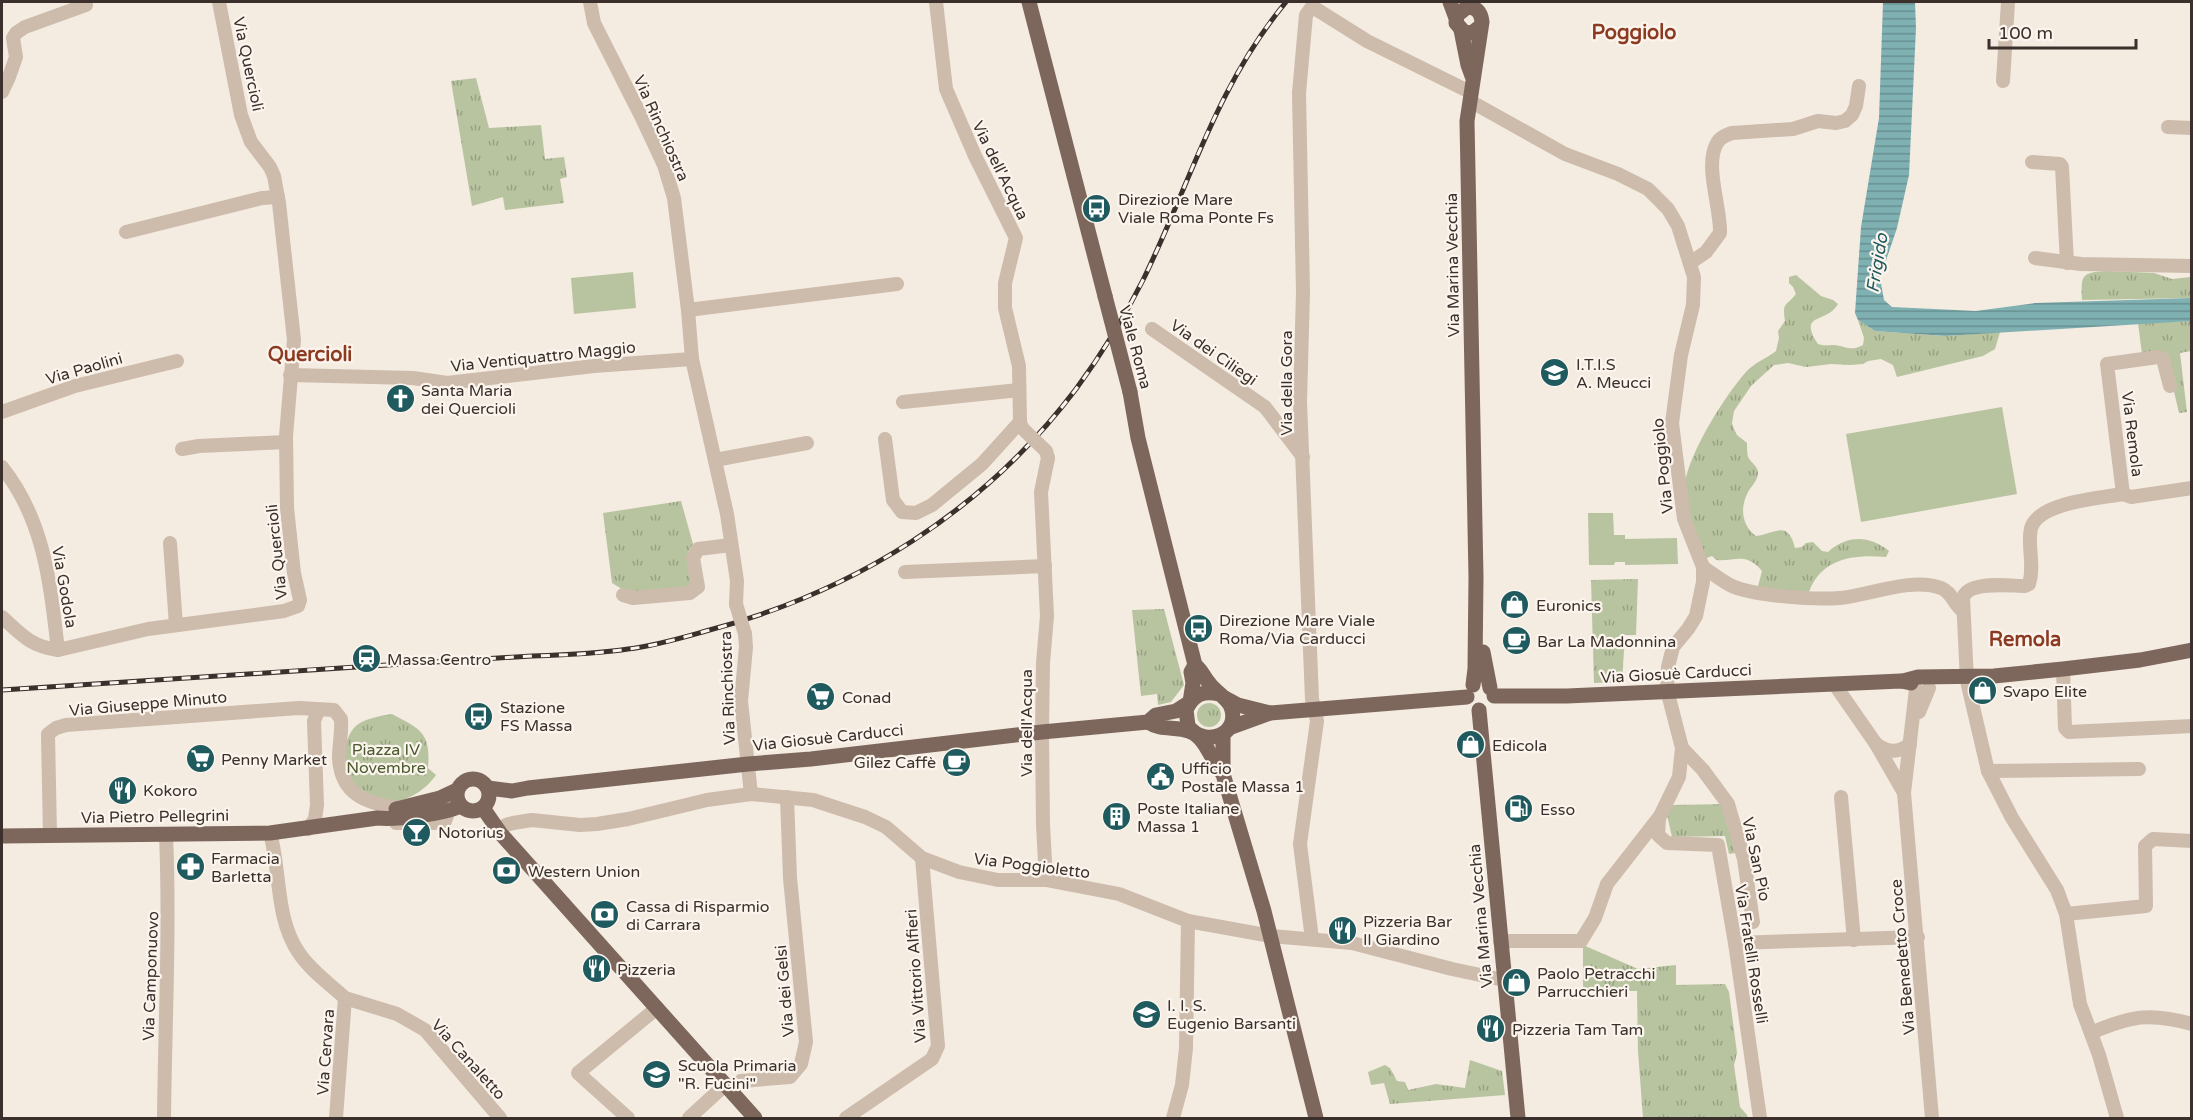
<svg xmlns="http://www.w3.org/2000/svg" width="2193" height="1120" font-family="'Varela Round',sans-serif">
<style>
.grass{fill:url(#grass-tufts)}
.garden{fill:#b8c4a0}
.water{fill:url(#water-rules)}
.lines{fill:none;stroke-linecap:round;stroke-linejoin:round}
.minor{stroke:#cdbbac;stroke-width:14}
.major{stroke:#7d675c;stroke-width:15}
.rail-casing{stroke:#3b302b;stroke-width:5}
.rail{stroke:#fbf5ee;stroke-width:3;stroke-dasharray:9;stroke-linecap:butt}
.minor-bridge{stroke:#cdbbac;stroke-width:14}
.major-bridge{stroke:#7d675c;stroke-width:15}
.labels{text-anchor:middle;stroke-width:4.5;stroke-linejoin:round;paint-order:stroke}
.street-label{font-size:16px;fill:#3b302b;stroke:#fbf5ee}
.poi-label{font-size:16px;fill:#3b302b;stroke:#fbf5ee;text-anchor:start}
.park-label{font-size:16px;fill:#4a5a2e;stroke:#fbf5ee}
.water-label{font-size:18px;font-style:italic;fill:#1f5a5e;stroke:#fbf5ee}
.quarter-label{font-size:20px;font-weight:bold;fill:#8c3b22;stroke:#fbf5ee}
</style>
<defs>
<pattern id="grass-tufts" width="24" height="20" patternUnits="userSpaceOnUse" patternTransform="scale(1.5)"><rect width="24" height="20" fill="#b8c4a0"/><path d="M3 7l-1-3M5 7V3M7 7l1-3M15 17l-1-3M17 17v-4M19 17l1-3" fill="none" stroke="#97a083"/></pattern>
<pattern id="water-rules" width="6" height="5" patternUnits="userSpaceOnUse" patternTransform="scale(1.5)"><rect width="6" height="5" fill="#7fb0b2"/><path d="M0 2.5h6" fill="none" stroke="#699091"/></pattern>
</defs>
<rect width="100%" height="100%" fill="#f4ebe1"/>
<!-- grass -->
<g class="grass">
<polygon points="476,78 489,128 541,125 545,159 564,157 567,177 560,179 564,203 505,210 503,197 472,206 451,81"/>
<path d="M2108,271L2154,273L2172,279L2191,277V298L2082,300C2081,275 2081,272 2108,271Z"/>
<path d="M1796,275L1821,296L1833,300L1838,304C1827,324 1797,312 1818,344C1823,346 1828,345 1833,345C1846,346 1851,352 1863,345L1864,338L1858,320L1875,331L1945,336L2000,332L1995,349L1983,356L1897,377L1893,365L1881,359L1868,361L1863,364L1850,365L1831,364L1806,367L1788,363L1774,365L1751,386L1734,411L1732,423L1734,429L1737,435L1747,443C1747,447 1747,453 1748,457C1751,463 1758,466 1758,473C1758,481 1750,487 1747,494C1740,509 1742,526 1756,536C1776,533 1788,520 1795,548L1802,547L1806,543L1813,542L1822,551L1828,552C1847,535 1869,535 1889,551L1886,557C1855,554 1821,558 1809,592L1757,590L1762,571C1745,551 1736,562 1716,560L1712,556L1704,559C1694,536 1682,510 1685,484C1688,454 1726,394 1746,372C1755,362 1766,359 1776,351L1779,338L1778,331L1785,321C1782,301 1786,307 1796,294L1793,287L1789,283V277Z"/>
<polygon points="2191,321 2191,351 2180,353 2187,412 2179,413 2166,357 2142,354 2138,323"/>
<polygon points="681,501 693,544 688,552 692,588 630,594 612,583 603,513"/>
<polygon points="1638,579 1636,635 1625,635 1622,682 1594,683 1591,580"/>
<polygon points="1164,609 1184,685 1171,702 1158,705 1157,694 1141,696 1132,610"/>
<circle cx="1209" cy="715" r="12"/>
<path d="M392,714C420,729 431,732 428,768L436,775C424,792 402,806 380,800C375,799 369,794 364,791C360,789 355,787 352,784C338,772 343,736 357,725C367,718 380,716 392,714Z"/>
<polygon points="1728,804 1741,852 1729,854 1725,836 1672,837 1667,815 1671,805"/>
<polygon points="1583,945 1638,969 1676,965 1676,985 1725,984 1729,992 1737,1053 1734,1065 1740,1107 1747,1115 1748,1118 1643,1118 1638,1051 1637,991 1583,991"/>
<polygon points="1470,1060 1502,1071 1505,1095 1390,1104 1384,1083 1371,1085 1368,1072 1385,1065 1390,1068 1397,1081 1405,1082 1408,1090 1436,1084 1465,1088"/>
</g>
<!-- garden -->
<g class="garden">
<polygon points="633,272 636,308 574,314 571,278"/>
<polygon points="2002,407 2017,494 1861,522 1846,434"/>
<polygon points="1588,513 1613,513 1614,535 1625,535 1625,539 1677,538 1678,564 1625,565 1625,562 1615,562 1614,565 1589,565"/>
</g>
<!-- water -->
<polygon class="water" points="1883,2 1915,2 1916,28 1909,175 1897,228 1880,278 1884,300 1892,307 1976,311 2035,303 2191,298 2191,321 1945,336 1875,331 1858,320 1855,313 1861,227 1879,118"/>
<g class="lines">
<!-- minor -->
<g class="minor">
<polyline points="590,2 594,23 642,118 664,165 674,198 688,310 692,359 727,514 737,581 736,604"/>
<polyline points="936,2 946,89 975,156 1016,238 1005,283 1005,308 1019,366 1020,422 1022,428"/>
<polyline points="2003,81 2008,2"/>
<polyline points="2,92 9,77 16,57 13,38 16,33 25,27 86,5"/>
<polyline points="1470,101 1565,154 1618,174 1648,189 1668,209 1678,226 1694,277 1693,305 1681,355 1672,423 1684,519 1703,567 1703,582 1696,616 1688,629 1673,647 1668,667 1667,690 1682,748 1679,777 1660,816 1607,884 1595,918 1581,941 1500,941"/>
<polyline points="2168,127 2192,128"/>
<polyline points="2032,162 2060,164 2062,167 2067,263"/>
<polyline points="126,232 262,198 278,197"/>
<polyline points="2035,258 2081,264 2192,266"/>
<path d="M1690,263L1706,252L1720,233C1721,208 1704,165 1717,143C1720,137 1726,135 1732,133L1793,129L1818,121L1836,123L1845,121L1852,115L1856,106L1859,86"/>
<polyline points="688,310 897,284"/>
<polyline points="1152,329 1265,407 1303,457"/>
<polyline points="290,375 413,378 447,383 594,366 692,359"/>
<polyline points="903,402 1019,390"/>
<polyline points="2,412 75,386 177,361"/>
<polyline points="885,439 893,500 902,512 916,513 932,505 982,464 1020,422"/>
<polyline points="182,449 199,446 286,442"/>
<polyline points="715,460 807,443"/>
<path d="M2,467C45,521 50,584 58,650"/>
<polyline points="2123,494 2131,497 2192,488"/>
<polyline points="170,543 176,625"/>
<path d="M1703,567C1712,573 1720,580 1730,585C1751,596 1816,600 1840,598C1870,595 1912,577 1941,588C1953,593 1953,604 1963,611"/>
<polyline points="905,572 1045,566"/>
<polyline points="623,595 633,598 690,593 698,587 693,558 698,549 731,545"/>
<path d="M2,617C22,635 30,646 58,650L148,629L284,611L298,606L300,600L294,573L287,508L286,436L294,340L279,203L274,176L270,167L251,142L241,115L219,2"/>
<polyline points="745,634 746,647 741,701 751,794"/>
<polyline points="2063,669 2065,728 2069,732 2192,726"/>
<polyline points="1911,683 1916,689 1904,793 1932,1118"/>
<polyline points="1835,685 1876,744 1903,791"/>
<polyline points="1919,712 1929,688"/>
<path d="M1876,744C1889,753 1898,753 1910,744"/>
<polyline points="1682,748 1703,770 1728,804 1744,859 1753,922"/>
<polyline points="1988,771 2139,769"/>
<polyline points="1841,797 1854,940"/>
<polyline points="1659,818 1658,835 1667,843 1718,845 1735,943 1760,1118"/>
<polyline points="396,823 433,823 445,821 449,810"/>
<polyline points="308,829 315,819 317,805 314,721 318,711"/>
<polyline points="500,831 506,825 513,823 532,820 580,825 597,824 628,819 707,800 751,794 813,800 865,817 886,827 922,858 959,872 998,880 1046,880 1119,894 1188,921 1271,936 1352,943 1452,969 1504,980"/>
<path d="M270,833C281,872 275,918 299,953C311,971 330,984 345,998L336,1118"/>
<path d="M50,835L48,734L56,728L66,725L299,708L334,710L341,719C342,732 339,745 339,758C341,794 365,803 398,808"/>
<polyline points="1046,880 1043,825 1042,732 1043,663 1047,616 1041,492 1048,458"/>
<polyline points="2066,914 2146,906 2145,846 2153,839 2192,841"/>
<polyline points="1312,939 1300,844 1317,721 1312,699 1300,402 1303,292 1299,93 1306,15 1311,8 1316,9 1367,41 1470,92"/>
<polyline points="1735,943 1918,937"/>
<polyline points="345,998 397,1014 425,1030 500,1118"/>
<path d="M2091,1033C2130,1016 2150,1012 2192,1024"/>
<polyline points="729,1089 741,1081 790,1077 801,1064 806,1042 790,878 787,797"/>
<path d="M164,1118C165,1024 170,929 166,834"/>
<polyline points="628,1118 578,1073 657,1008"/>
<polyline points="689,1118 725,1085"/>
<polyline points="846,1118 932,1059 938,1046 922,858"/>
<polyline points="1173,1118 1182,1085 1186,1048 1188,921"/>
<path d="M2117,1118L2099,1055L2080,1004L2066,914L2057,890L2012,818L1988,771L1967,681L1963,598C1968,580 2010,586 2025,586L2029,584C2035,566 2027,546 2031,528C2039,502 2101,498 2123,494L2107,364L2158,357L2163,359L2170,386"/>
</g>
<!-- major -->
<g class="major">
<polyline points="1029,2 1105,296"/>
<polyline points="1450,2 1456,18"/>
<polyline points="1461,30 1468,65 1472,76"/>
<polyline points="1483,652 1490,688"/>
<path d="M1195,665C1202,670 1203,676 1209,683C1215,692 1227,697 1231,707C1241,734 1206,749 1188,726L1186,710C1193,695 1203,690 1219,694"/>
<polyline points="1903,681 1918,677 1994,676 2063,669 2140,660 2192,650"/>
<path d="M1473,685L1475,669L1476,577L1467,121L1482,22C1481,12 1476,6 1466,8L1457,15L1456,23L1464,32L1472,33L1481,26"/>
<polyline points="1494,696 1567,696 1901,681 1911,683"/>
<polyline points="1225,698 1238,705 1270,713"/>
<polyline points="1479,710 1518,1118"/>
<path d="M1148,722C1163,732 1175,725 1191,732C1206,738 1212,762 1223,774"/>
<polyline points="1229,728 1270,713 1467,697"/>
<polyline points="1223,734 1223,774 1264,911 1316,1118"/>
<circle cx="473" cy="795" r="16"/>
<polyline points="488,788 512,791 528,788 748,764 811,759 1042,732 1148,722 1156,715 1176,711 1190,702 1193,683 1191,672 1195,665 1138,438 1130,392"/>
<polyline points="483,808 501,834 755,1118"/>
<polyline points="396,809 440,798 457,790"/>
<path d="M2,836L270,833L377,818C397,820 443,814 461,806"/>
</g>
<defs>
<path id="rail" d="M2,690C130,682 258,673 387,665C435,662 483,659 532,656C564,655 596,654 628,649C654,646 681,638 706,631C854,592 983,512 1076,389C1101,355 1124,318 1143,280C1191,182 1215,88 1286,2"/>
</defs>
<!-- rail casing -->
<use href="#rail" class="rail-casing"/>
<!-- rail -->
<use href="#rail" class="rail"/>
<!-- minor-bridge -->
<g class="minor-bridge">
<polyline points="1022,428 1046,451 1048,458"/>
<polyline points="736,604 745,634"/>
</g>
<!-- major-bridge -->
<polyline class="major-bridge" points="1105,296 1130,392"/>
</g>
<!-- icons -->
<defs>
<symbol id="bus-disc" viewBox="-11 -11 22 22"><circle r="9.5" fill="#1f5a5e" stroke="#fbf5ee"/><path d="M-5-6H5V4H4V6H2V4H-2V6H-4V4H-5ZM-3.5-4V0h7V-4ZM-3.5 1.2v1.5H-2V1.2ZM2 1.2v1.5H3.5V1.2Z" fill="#fff"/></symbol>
<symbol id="school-disc" viewBox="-11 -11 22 22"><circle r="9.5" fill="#1f5a5e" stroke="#fbf5ee"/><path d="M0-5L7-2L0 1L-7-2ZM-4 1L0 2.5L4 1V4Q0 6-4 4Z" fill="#fff"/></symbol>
<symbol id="church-disc" viewBox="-11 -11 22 22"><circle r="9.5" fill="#1f5a5e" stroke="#fbf5ee"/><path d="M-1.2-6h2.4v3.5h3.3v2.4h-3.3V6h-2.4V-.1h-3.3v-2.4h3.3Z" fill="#fff"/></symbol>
<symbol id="shop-disc" viewBox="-11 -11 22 22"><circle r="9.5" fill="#1f5a5e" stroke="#fbf5ee"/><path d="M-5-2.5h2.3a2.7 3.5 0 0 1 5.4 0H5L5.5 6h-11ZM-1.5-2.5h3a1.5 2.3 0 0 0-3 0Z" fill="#fff"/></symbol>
<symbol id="cafe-disc" viewBox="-11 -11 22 22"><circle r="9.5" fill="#1f5a5e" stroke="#fbf5ee"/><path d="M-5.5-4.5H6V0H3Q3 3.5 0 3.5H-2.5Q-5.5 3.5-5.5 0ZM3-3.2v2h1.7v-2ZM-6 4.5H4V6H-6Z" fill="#fff"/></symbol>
<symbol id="station-disc" viewBox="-11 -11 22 22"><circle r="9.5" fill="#1f5a5e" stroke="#fbf5ee"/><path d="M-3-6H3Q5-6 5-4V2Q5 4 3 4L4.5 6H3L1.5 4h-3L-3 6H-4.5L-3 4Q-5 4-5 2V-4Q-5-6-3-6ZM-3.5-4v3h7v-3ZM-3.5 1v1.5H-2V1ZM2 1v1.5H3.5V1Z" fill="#fff"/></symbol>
<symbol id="supermarket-disc" viewBox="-11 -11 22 22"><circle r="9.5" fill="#1f5a5e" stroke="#fbf5ee"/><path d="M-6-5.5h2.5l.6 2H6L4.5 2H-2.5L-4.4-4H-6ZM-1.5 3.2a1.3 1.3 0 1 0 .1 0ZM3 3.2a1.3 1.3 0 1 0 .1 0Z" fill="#fff"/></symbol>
<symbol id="civic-disc" viewBox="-11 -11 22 22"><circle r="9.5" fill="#1f5a5e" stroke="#fbf5ee"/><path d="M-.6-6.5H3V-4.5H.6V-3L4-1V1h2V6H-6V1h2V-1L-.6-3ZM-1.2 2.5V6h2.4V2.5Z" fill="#fff"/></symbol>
<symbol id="restaurant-disc" viewBox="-11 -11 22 22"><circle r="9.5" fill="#1f5a5e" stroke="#fbf5ee"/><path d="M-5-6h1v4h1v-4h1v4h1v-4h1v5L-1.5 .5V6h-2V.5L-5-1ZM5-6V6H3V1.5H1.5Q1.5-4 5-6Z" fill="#fff"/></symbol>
<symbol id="fuel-disc" viewBox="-11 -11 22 22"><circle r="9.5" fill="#1f5a5e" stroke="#fbf5ee"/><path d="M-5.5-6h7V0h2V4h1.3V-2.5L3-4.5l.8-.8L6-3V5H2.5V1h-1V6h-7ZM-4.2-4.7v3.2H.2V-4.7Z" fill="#fff"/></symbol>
<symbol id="building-disc" viewBox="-11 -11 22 22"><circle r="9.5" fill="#1f5a5e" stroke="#fbf5ee"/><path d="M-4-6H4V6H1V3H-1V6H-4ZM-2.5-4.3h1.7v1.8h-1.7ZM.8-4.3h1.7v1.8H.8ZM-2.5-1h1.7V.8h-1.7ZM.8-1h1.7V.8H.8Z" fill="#fff"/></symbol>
<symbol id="bar-disc" viewBox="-11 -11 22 22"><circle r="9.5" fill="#1f5a5e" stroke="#fbf5ee"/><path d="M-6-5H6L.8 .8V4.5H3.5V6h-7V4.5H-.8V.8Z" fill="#fff"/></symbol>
<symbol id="pharmacy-disc" viewBox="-11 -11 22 22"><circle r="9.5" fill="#1f5a5e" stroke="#fbf5ee"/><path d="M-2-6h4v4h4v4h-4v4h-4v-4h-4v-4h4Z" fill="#fff"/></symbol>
<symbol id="bank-disc" viewBox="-11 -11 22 22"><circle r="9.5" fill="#1f5a5e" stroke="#fbf5ee"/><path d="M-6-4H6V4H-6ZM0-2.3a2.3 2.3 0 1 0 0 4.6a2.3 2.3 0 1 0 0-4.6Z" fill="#fff"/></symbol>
</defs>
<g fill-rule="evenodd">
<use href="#bus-disc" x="1080" y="192" width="33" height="33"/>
<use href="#school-disc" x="1538" y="356" width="33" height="33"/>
<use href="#church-disc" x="384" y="382" width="33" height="33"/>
<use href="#shop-disc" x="1498" y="588" width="33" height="33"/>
<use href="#bus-disc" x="1182" y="612" width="33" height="33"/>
<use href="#cafe-disc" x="1500" y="624" width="33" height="33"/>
<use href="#station-disc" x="350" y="642" width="33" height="33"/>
<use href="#shop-disc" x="1966" y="674" width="33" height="33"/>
<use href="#supermarket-disc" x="804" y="680" width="33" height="33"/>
<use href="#bus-disc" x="462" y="700" width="33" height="33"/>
<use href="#shop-disc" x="1454" y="728" width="33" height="33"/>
<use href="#supermarket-disc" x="184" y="742" width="33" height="33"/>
<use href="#cafe-disc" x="940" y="746" width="33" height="33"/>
<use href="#civic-disc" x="1144" y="760" width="33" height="33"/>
<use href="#restaurant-disc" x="106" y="774" width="33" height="33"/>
<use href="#fuel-disc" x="1502" y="792" width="33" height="33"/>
<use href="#building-disc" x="1100" y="800" width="33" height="33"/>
<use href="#bar-disc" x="400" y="816" width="33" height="33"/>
<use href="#pharmacy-disc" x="174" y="850" width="33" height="33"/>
<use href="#bank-disc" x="490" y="854" width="33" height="33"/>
<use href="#bank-disc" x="588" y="898" width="33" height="33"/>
<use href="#restaurant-disc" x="1326" y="914" width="33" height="33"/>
<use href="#restaurant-disc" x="580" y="952" width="33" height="33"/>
<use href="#shop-disc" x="1500" y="966" width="33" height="33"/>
<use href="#school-disc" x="1130" y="998" width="33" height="33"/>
<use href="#restaurant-disc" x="1474" y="1012" width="33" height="33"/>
<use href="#school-disc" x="640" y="1058" width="33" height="33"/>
</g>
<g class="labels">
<!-- street labels -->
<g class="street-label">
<text transform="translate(249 64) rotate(78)" y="6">Via Quercioli</text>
<text transform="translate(662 128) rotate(66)" y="6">Via Rinchiostra</text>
<text transform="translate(1001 170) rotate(64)" y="6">Via dell'Acqua</text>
<text transform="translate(1452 265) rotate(-91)" y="6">Via Marina Vecchia</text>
<text transform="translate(1136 347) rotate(75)" y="6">Viale Roma</text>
<text transform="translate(1214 352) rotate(35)" y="6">Via dei Ciliegi</text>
<text transform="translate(543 356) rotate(-6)" y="6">Via Ventiquattro Maggio</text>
<text transform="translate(84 368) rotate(-16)" y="6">Via Paolini</text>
<text transform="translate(1286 383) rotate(-90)" y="6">Via della Gora</text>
<text transform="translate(2133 434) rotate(83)" y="6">Via Remola</text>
<text transform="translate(1662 466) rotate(-96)" y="6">Via Poggiolo</text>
<text transform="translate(276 552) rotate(-96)" y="6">Via Quercioli</text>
<text transform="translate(65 587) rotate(80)" y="6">Via Godola</text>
<text transform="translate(1676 673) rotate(-3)" y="6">Via Giosuè Carducci</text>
<text transform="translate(727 688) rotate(-92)" y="6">Via Rinchiostra</text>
<text transform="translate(148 703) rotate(-5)" y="6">Via Giuseppe Minuto</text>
<text transform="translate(1026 723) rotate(-90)" y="6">Via dell'Acqua</text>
<text transform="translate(828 737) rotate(-6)" y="6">Via Giosuè Carducci</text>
<text transform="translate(155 816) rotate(-1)" y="6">Via Pietro Pellegrini</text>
<text transform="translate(1757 859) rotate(78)" y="6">Via San Pio</text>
<text transform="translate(1032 865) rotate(7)" y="6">Via Poggioletto</text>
<text transform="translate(1480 916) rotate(-95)" y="6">Via Marina Vecchia</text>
<text transform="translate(1752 954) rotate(81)" y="6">Via Fratelli Rosselli</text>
<text transform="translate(1902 957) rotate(-95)" y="6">Via Benedetto Croce</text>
<text transform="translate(150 976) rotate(-88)" y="6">Via Camponuovo</text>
<text transform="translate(915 976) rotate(-94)" y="6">Via Vittorio Alfieri</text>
<text transform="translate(784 991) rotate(-95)" y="6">Via dei Gelsi</text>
<text transform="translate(325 1052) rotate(-86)" y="6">Via Cervara</text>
<text transform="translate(469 1059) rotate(48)" y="6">Via Canaletto</text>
</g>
<!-- poi labels -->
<g class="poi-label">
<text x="1118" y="205">Direzione Mare<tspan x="1118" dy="18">Viale Roma Ponte Fs</tspan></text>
<text x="1576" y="370">I.T.I.S<tspan x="1576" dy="18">A. Meucci</tspan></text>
<text x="421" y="396">Santa Maria<tspan x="421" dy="18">dei Quercioli</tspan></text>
<text x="1536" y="611">Euronics</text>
<text x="1219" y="626">Direzione Mare Viale<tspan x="1219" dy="18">Roma/Via Carducci</tspan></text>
<text x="1537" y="647">Bar La Madonnina</text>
<text x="387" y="665">Massa Centro</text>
<text x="2003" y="697">Svapo Elite</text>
<text x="842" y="703">Conad</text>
<text x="500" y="713">Stazione<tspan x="500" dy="18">FS Massa</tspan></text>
<text x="1492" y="751">Edicola</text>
<text x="221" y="765">Penny Market</text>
<text x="936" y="768" text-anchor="end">Gilez Caffè</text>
<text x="1181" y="774">Ufficio<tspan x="1181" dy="18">Postale Massa 1</tspan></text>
<text x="143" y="796">Kokoro</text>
<text x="1137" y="814">Poste Italiane<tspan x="1137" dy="18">Massa 1</tspan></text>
<text x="1540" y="815">Esso</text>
<text x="438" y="838">Notorius</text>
<text x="211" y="864">Farmacia<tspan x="211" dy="18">Barletta</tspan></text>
<text x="528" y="877">Western Union</text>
<text x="626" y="912">Cassa di Risparmio<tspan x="626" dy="18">di Carrara</tspan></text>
<text x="1363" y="927">Pizzeria Bar<tspan x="1363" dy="18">Il Giardino</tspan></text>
<text x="617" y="975">Pizzeria</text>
<text x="1537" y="979">Paolo Petracchi<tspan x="1537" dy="18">Parrucchieri</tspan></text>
<text x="1167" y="1011">I. I. S.<tspan x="1167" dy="18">Eugenio Barsanti</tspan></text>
<text x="1512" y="1035">Pizzeria Tam Tam</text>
<text x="678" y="1071">Scuola Primaria<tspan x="678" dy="18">"R. Fucini"</tspan></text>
</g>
<!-- park labels -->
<g class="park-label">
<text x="386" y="755">Piazza IV<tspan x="386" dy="18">Novembre</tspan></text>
</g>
<!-- water labels -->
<g class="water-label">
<text transform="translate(1877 263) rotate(-81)" y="6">Frigido</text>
</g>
<!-- quarter labels -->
<g class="quarter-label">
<text x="1634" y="39">Poggiolo</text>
<text x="310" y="361">Quercioli</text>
<text x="2025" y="646">Remola</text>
</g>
</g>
<!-- border -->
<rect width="2193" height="1120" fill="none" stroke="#3b302b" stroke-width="6"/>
<!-- scale -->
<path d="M1989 39v9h147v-9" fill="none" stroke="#3b302b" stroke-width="3"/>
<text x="1998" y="39" font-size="18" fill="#3b302b" stroke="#fbf5ee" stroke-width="4.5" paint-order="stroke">100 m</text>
</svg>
